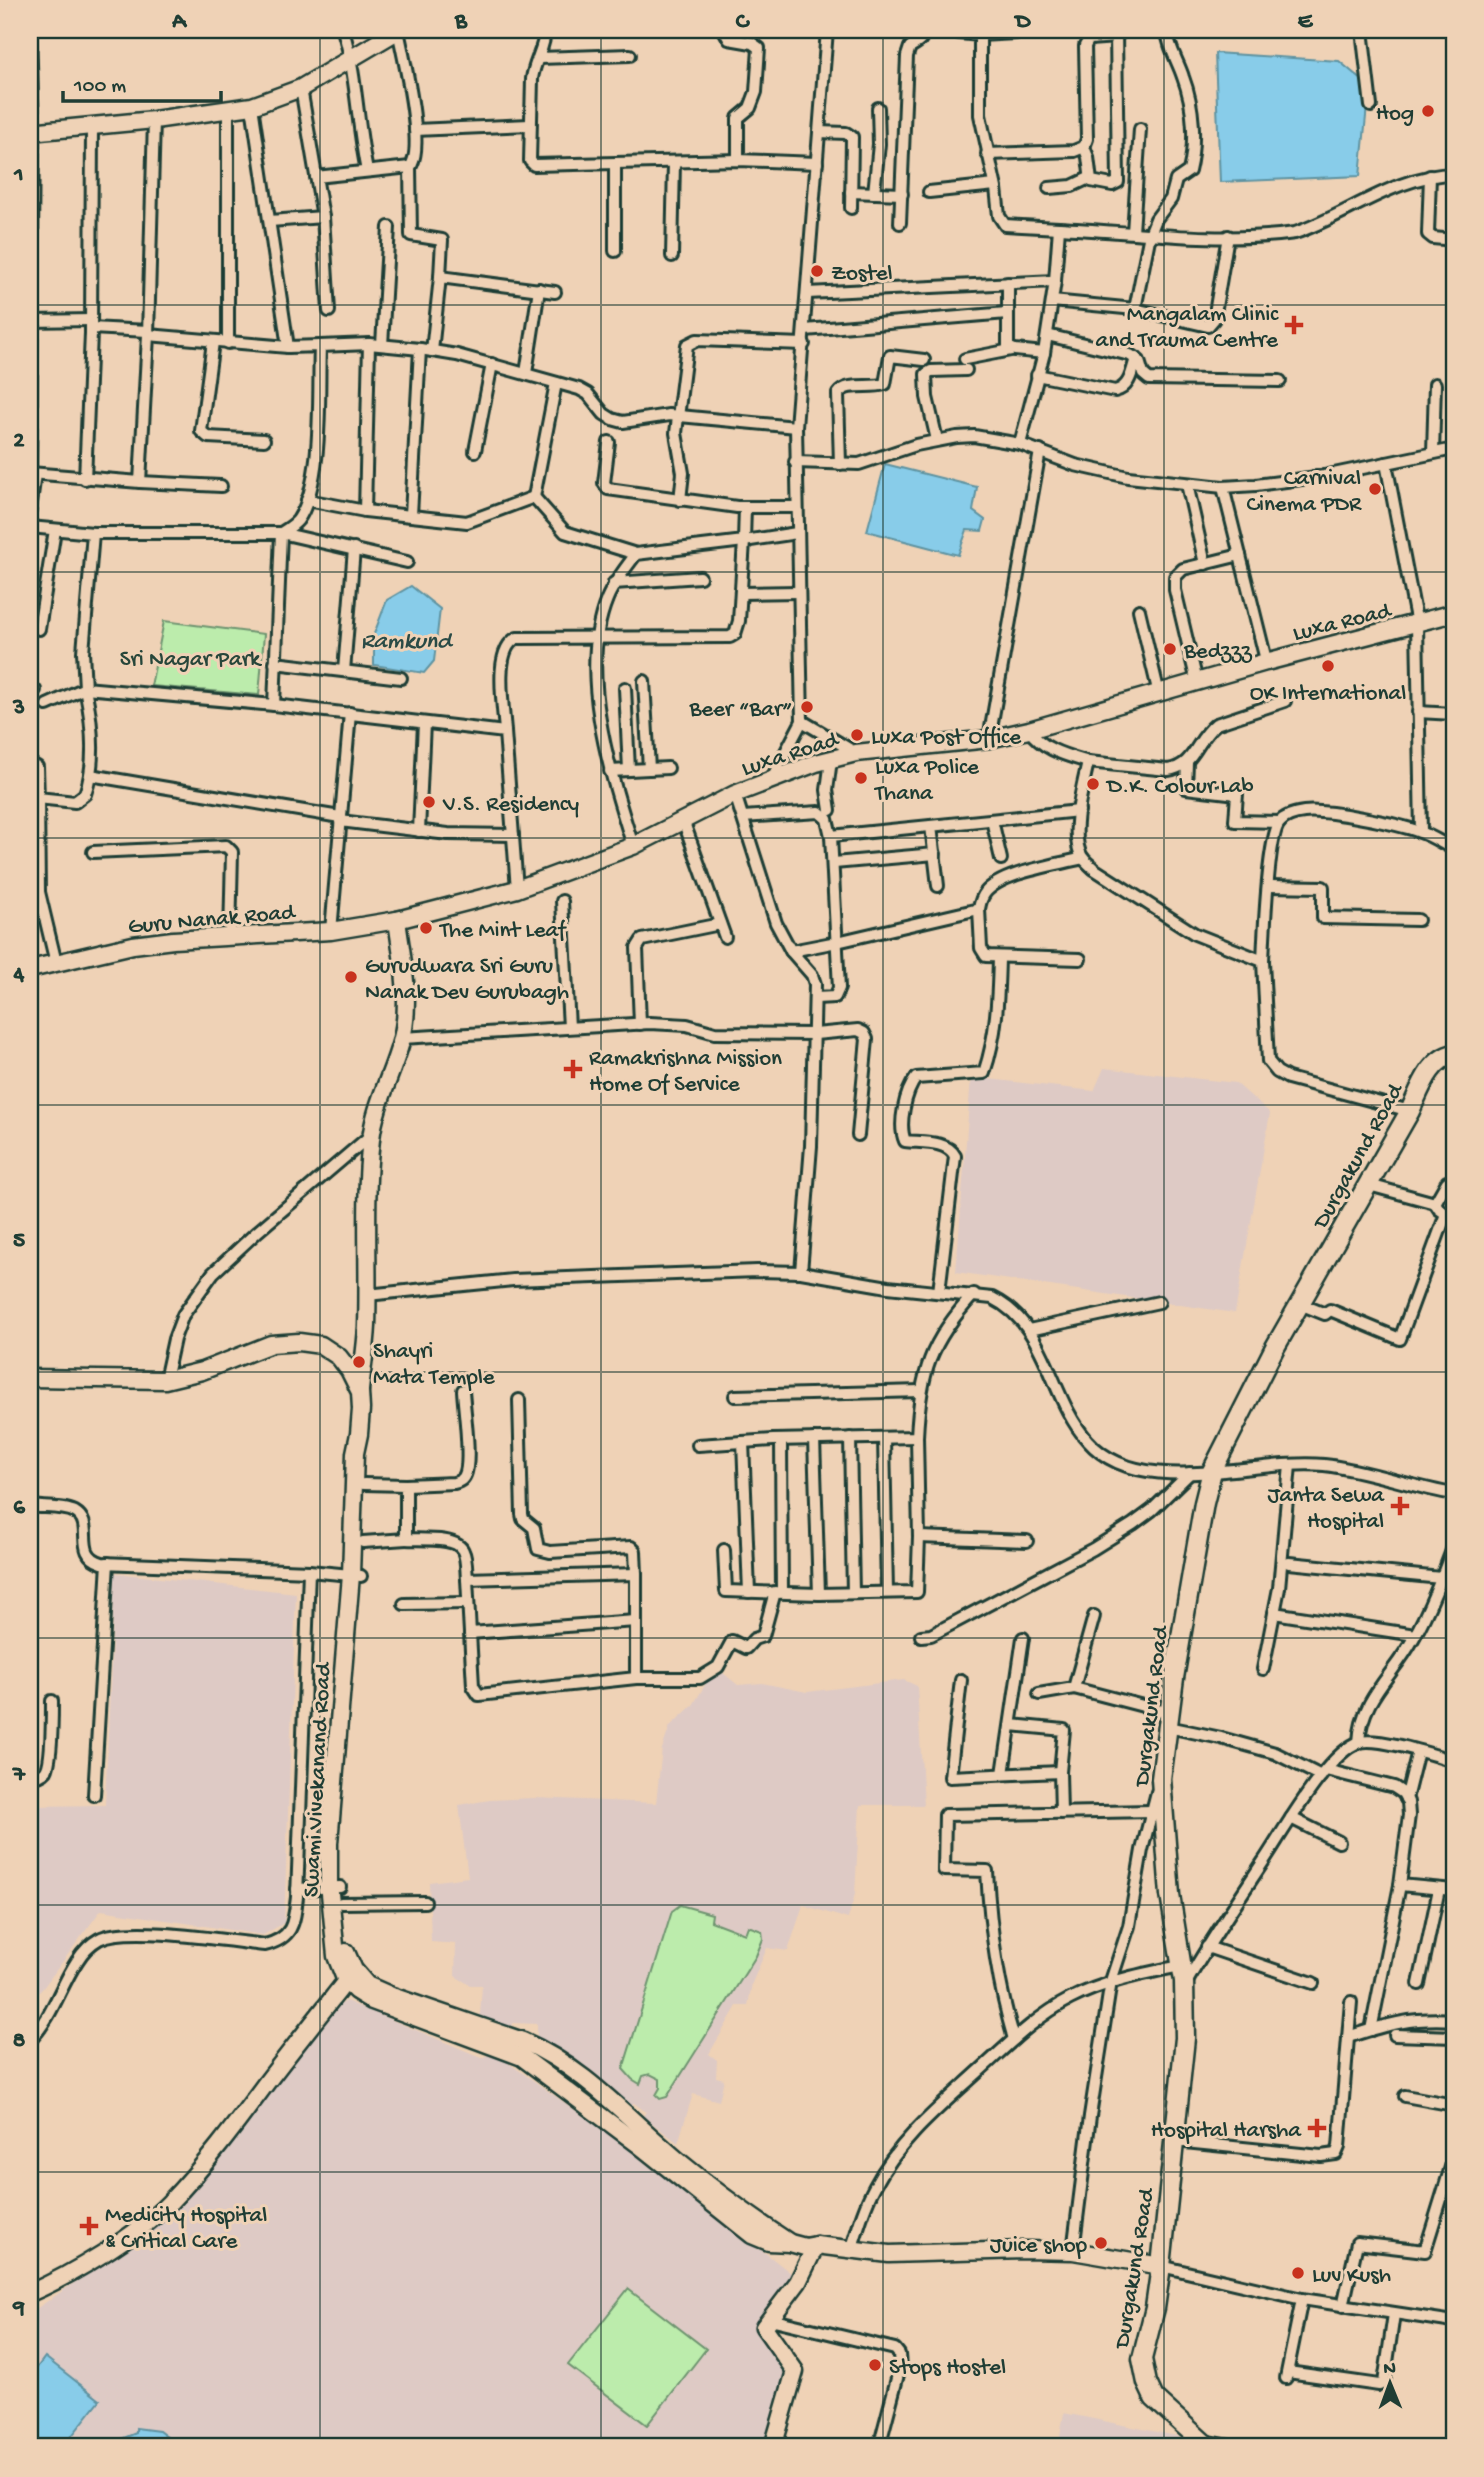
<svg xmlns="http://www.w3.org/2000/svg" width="1484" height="2477" font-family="'Gochi Hand',sans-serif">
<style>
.built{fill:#decac5}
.green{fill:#bcecac;stroke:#6e9470;stroke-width:2}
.water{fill:#88cce9;stroke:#5e93a1;stroke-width:2}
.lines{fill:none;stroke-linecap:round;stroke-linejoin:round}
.street-casing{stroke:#1f3d34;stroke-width:16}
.secondary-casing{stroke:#1f3d34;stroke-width:21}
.primary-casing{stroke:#1f3d34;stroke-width:23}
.street{stroke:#efd2b6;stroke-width:10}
.secondary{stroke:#efd2b6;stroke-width:16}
.primary{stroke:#efd2b6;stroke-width:18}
.grid{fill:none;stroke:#1f3d34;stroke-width:2;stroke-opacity:0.55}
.poi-dot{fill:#c8321e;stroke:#efd2b6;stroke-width:2.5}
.labels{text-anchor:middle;stroke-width:6;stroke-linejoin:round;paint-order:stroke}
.poi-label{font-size:23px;fill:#1f3d34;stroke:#efd2b6;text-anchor:start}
.street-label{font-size:23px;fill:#1f3d34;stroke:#efd2b6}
.park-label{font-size:23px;fill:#27463a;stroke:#efd2b6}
.water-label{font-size:24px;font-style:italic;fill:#2a4b46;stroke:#efd2b6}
.neatline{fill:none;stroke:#1f3d34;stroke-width:2.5}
.grid-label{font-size:23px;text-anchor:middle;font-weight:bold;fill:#1f3d34}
</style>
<rect width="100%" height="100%" fill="#efd2b6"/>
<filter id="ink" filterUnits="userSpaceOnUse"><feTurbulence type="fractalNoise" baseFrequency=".0143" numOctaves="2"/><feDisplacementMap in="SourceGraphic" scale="14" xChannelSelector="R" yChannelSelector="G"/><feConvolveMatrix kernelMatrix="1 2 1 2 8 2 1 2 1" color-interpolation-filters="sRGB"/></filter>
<g filter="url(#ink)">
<!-- built -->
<g class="built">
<polygon points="1104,1068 1236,1083 1270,1113 1235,1313 956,1272 971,1077 1094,1091"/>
<polygon points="115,1573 296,1593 284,1923 263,1935 101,1910 43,1988 30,2001 30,1806 105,1805"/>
<polygon points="723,1673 738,1685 762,1683 807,1692 904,1680 917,1686 924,1805 860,1805 855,1894 848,1919 803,1905 788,1951 767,1948 752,1983 748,2006 737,2006 709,2054 717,2060 716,2077 724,2079 719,2101 693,2094 678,2143 643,2116 646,2112 634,2103 631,2107 592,2072 558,2048 537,2040 537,2024 513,2023 512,2031 480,2015 482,1985 470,1985 455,1976 456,1944 431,1942 429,1882 468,1877 459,1805 490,1800 534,1798 656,1803 662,1749 670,1726 693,1705 708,1680"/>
<polygon points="346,2001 483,2058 493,2052 668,2176 792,2274 757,2325 790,2372 770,2447 30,2447 30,2313 158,2226 225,2153 326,2015"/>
<polygon points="1064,2413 1177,2436 1193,2447 1058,2447"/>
</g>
<!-- green -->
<g class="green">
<polygon points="164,621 264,634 259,695 151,686"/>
<polygon points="680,1905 712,1914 711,1921 745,1934 748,1926 762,1931 763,1939 756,1956 667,2097 660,2099 656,2095 660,2088 660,2079 650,2074 643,2076 640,2084 632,2079 623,2069 672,1911"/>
<polygon points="628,2289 706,2349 647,2425 568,2365"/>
</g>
<!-- water -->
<g class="water">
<polygon points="1215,53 1339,61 1369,86 1360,176 1220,182"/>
<polygon points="885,464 977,487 973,511 985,520 982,531 967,530 958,555 867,531"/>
<polygon points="411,586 440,609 434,661 424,673 374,665 374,634 387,600"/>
<polygon points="45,2357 100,2400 63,2447 30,2447 30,2377"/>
<polygon points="136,2428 159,2431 180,2447 115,2447 121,2439 136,2433"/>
</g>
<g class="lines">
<defs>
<g id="street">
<path d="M343,30C357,76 357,124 367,171"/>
<path d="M545,30C545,48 534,61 532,79L530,161L534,165L738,160L817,163"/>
<polyline points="724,30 729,39 752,43 759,48 756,92 750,108 738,118 738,160"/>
<polyline points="957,30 959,33 980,35 980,115 996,188 999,216 1005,225 1059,228"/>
<path d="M1167,30C1168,47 1178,61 1183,77C1194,106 1196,142 1189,171L1176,180L1171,199L1156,219L1150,234L1135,309L1208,326L1214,319L1228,236"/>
<polyline points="1362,30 1371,106"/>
<polyline points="980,35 1016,33 1021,30"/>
<polyline points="539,58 630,55"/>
<polyline points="301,88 323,217"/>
<polyline points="252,106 288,347"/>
<polyline points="228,110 228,343"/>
<polyline points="415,130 530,125"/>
<polyline points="819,132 846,133 852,137 851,208"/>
<polyline points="1084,147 1088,157 1091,181 1112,185 1118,182 1116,32"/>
<polyline points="987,154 1074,151 1084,147 1087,139 1085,46 1089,39 1117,37"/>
<polyline points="615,165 615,251"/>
<polyline points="410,167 411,235 442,240 440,277"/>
<polyline points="1430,176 1428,234 1433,238 1454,240"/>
<path d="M316,177L410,167C426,148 403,56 398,30"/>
<polyline points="1049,188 1072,186 1089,178"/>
<polyline points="851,192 902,194"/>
<polyline points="929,192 995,185"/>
<polyline points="874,193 879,144 878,108"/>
<polyline points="270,221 323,217 329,311"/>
<path d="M900,223L907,56L910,47C919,42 923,41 922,30"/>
<polyline points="1133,232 1140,129"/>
<polyline points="672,256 674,163"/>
<polyline points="1008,283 1008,347 1015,350 1044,353"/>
<polyline points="807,293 1055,281"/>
<polyline points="1052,301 1135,309"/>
<polyline points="31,321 91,320"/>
<polyline points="91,328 148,331"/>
<polyline points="805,330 1007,313"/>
<polyline points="1047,335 1130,355 1139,361 1143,374 1149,379 1280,381"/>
<polyline points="213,342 201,431 208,437 264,440"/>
<polyline points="382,345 389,227"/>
<polyline points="320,346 369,344 420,349 457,355 579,389 588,394 604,414 612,419 623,422 669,415 796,427"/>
<polyline points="432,351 440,277 555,292"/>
<polyline points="965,359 1011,350"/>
<polyline points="526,373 539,289"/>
<path d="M1037,375L1115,391C1130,388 1132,371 1136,358"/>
<polyline points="937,440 927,397 926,374 931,371 966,370"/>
<polyline points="609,442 604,483 608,489 737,507 796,507"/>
<path d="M1020,444L1044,353L1055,281L1059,228C1137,232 1218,244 1295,233C1348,215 1396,175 1454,174"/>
<polyline points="475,451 492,364"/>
<polyline points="1433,453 1435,384"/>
<polyline points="795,462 859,464 916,445 957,437 974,436 1020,444 1075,465 1128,477 1223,487 1256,485 1324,476 1454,449"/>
<polyline points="1386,463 1417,624 1421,832"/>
<path d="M840,464L838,394C847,381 870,389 885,384L890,356L924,360"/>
<polyline points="30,473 140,482 148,335 154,120"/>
<polyline points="30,473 33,132 30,30"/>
<polyline points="85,479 91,333 92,126"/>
<polyline points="140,482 221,486"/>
<polyline points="1187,484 1205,564"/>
<polyline points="1223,487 1265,656"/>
<polyline points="534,497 556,383"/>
<polyline points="307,500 365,511 467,522 534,497 565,532 636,554"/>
<polyline points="680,500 683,473 676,433 687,345 697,340 804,344"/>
<polyline points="30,510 35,474"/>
<polyline points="365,511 369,344"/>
<polyline points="411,515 420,349"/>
<path d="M30,527L93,533H281C287,529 293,526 298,520C324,482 318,392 320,346L288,347L148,335"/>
<polyline points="93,533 83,652 85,688 274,705 281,533 407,562"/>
<polyline points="614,583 700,577"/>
<polyline points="741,593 798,592"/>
<polyline points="1139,610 1159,694"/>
<polyline points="39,629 55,530"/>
<polyline points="275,663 401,678"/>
<polyline points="344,671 354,549"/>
<polyline points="644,681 649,769"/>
<polyline points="1197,682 1175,590 1175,577 1183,569 1240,555"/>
<polyline points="625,688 629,770"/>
<polyline points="30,690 35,690"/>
<path d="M47,705L85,688C92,721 97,761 85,794L75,802L38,798L39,892L56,963"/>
<polyline points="274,705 505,732 517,889"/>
<polyline points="1418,712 1454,714"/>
<polyline points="802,721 856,753"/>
<path d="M1029,730C1043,750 1065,755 1088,762C1083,786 1069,835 1082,857C1085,861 1090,865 1094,869L1195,934L1263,961L1268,1061L1277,1072L1288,1078L1410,1111"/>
<path d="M505,732C504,709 492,649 517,638L730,637L735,634L739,621L744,541L797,533"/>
<polyline points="989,739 1040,451"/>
<path d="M1088,762L1168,770C1195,766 1195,741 1216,724L1285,701"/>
<polyline points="30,763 37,767 38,798"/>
<polyline points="1187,763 1186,788 1237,794 1235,821 1280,822"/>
<polyline points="610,771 668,768"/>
<polyline points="90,775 340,817"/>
<polyline points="771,780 802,721 796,427 827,30"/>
<polyline points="735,794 776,923 791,951 812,975 815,984 811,1146 801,1272"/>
<polyline points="830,810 827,790 831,760"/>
<polyline points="743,817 819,812 827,819 831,836 1079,811"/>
<polyline points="683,820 725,937"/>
<polyline points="992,820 1001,859"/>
<polyline points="340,821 448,834 513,835"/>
<polyline points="931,826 938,886"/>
<polyline points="419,831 424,723"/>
<path d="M633,846C611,775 577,672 607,599C614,582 625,569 636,554L744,541L745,507"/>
<polyline points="93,852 226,846 232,852 230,937"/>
<polyline points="834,863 935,854"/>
<polyline points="1269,886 1323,887 1323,918 1418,920"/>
<polyline points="562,901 569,1027"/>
<polyline points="979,909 981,948 986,956 1080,959"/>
<polyline points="331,931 350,713"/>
<path d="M791,951L837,942L979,909C980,903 981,898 985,893C1001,872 1057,865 1083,858"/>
<path d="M1263,961C1264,938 1268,834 1280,822C1285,816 1296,813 1304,812C1325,809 1399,824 1420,832C1432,836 1443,844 1454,849"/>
<polyline points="816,998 835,997 839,988 831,836"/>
<polyline points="640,1024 637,948 642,940 720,924"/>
<polyline points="402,1038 650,1023 687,1025 715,1033 815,1034 858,1030 864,1033 867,1039 858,1135"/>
<polyline points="1435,1203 1447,1182 1454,1183"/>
<path d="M939,1292L955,1156C947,1140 921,1143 905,1141C898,1125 905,1092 916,1078L984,1073C997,1035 998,997 999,958"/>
<path d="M367,1295L513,1280L757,1271L801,1272L888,1287L992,1298C1048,1325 1049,1398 1088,1441C1140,1501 1256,1458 1324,1465C1369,1470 1410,1487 1454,1494"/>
<polyline points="1300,1304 1325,1314 1330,1310 1400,1339 1446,1214 1439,1209 1435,1203 1369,1185"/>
<polyline points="1029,1330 1159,1302"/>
<polyline points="165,1380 174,1339 183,1315 213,1273 257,1232 371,1135"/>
<polyline points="735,1396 921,1391"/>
<polyline points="519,1400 522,1514 523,1519 534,1528 538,1549 550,1552 631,1547 635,1551 636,1574"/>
<polyline points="850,1438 853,1593"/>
<polyline points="884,1438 887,1592"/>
<polyline points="814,1439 819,1594"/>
<polyline points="781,1440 782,1592"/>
<polyline points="743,1442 749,1592"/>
<path d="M698,1445L773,1440L917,1437C920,1373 930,1342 974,1294"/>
<path d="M364,1484L406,1485V1539C420,1540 457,1536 463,1551C467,1559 466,1571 467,1579L636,1574V1678L479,1695L473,1686L470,1633"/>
<path d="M406,1485L454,1483C461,1481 464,1479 466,1472C471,1454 464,1410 463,1390"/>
<path d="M30,1506C43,1508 63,1506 75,1512C96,1524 72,1554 102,1563L309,1571L361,1576"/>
<polyline points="919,1537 1027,1541"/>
<polyline points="363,1542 406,1539"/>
<polyline points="724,1550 726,1591 819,1594 917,1592 919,1537 917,1437"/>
<polyline points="1289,1563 1441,1578 1454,1582"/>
<polyline points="467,1579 470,1633 636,1621"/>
<polyline points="404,1604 468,1603"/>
<polyline points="1274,1613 1415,1635"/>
<polyline points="1094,1616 1074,1688 1170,1713"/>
<polyline points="921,1636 931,1635 1093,1549 1133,1524 1152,1510 1190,1473"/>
<polyline points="1263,1669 1279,1588 1290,1465"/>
<polyline points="636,1678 700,1678 718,1667 732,1641 746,1648 754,1639 763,1636 775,1592"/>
<polyline points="961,1680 950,1777 1060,1772 1061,1813"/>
<polyline points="1039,1694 1074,1688"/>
<polyline points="1011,1725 1064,1730 1060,1772"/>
<polyline points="1168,1727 1221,1738 1275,1753 1321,1776"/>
<path d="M1359,1742C1361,1698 1394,1675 1413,1639C1430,1609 1442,1577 1454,1545"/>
<polyline points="1326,1770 1394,1787 1403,1793 1408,1802 1409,1815 1400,1885 1371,2030"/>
<polyline points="1003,1774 1023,1638"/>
<path d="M30,1777C35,1777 42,1776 46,1771C52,1762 52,1715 52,1701"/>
<polyline points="94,1795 108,1563"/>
<polyline points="1406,1799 1418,1751"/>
<polyline points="1291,1818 1339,1842"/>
<polyline points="1400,1885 1454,1890"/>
<polyline points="297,1889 340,1887"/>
<polyline points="341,1903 425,1902"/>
<polyline points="1207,1947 1313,1983"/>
<polyline points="1419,1984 1439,1889"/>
<path d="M1185,1985C1209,1943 1236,1903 1263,1862C1282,1834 1328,1751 1360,1742C1379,1737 1433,1755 1454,1761"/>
<polyline points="1395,2035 1454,2037"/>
<path d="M1348,2037C1388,2024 1412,2017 1454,2020"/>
<path d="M1014,2039C998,1985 990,1928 987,1871L944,1870L945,1815L1152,1811"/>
<path d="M30,2040C52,2018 60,1987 77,1961C82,1953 90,1944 99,1939C126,1924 229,1941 265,1945C293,1938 294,1923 297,1897L309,1571"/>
<polyline points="1405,2096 1454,2105"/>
<polyline points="1175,2141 1321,2156 1336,2154 1339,2147 1351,2002"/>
<path d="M851,2251C858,2228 864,2206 875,2186C899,2140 941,2106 978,2072C1007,2046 1035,2017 1070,1999C1105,1981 1142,1974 1181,1966"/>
<polyline points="1073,2251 1090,2116 1111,1981 1129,1926 1142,1850 1157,1792"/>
<polyline points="1161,2266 1302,2299 1454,2322"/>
<polyline points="1343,2306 1357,2243 1425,2251 1454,2157"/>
<polyline points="770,2319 895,2349 899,2354 900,2367 879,2447"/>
<polyline points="1288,2372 1379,2385 1384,2383 1394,2314"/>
<polyline points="1286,2378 1302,2299"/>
<polyline points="1205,2441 1235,2447"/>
</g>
<g id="secondary">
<polyline points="30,132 154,120 252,106 301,88 399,30"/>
<polyline points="30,969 133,945 173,940 331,931 397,920 517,889 633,846 735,794 816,763 856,753 989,739 1029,730 1266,662 1454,613"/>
<polyline points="30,1378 165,1380 202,1371 271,1344 299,1342 321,1345 339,1357 349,1370 360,1392 361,1409 359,1434 355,1453 351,1575 329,1843 329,1883 336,1956 346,1981 356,1991 372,2001 522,2057 638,2144 752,2235 769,2242 790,2243"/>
<path d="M360,1390C362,1369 366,1348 367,1326C369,1264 364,1201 371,1139C375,1104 392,1075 401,1042C412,1003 402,959 397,920"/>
<path d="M346,1952L354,1970L367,1985L392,1996L523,2041C585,2068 629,2120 681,2163C715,2191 752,2218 790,2243L805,2247L816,2245L889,2254L1024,2250L1073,2251L1161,2266"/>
<path d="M30,2293C71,2275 137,2236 169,2203C205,2166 236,2124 267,2082C293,2048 320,2014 346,1981"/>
<polyline points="773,2447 795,2371 764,2327 798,2282 816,2245"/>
</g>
<path id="primary" d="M1208,2447L1154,2398L1147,2383L1142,2359L1155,2308L1161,2266L1185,2038L1184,1981L1170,1895L1161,1779L1174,1678L1204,1503L1212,1471L1274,1349L1410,1111C1420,1090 1429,1059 1454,1054"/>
</defs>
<!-- street casing -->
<use href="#street" class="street-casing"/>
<!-- secondary casing -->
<use href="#secondary" class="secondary-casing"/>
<!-- primary casing -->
<use href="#primary" class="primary-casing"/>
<!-- street -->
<use href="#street" class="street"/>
<!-- secondary -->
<use href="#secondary" class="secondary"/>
<!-- primary -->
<use href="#primary" class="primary"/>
</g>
</g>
<!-- grid -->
<path class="grid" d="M320,30V2447M601,30V2447M883,30V2447M1164,30V2447M30,305H1454M30,572H1454M30,838H1454M30,1105H1454M30,1372H1454M30,1638H1454M30,1905H1454M30,2172H1454"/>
<!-- markers -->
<g class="poi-dot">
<circle cx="1428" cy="111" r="7"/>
<circle cx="817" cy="271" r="7"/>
<path d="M1290.5 314.5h7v7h7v7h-7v7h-7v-7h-7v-7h7z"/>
<circle cx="1375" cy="489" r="7"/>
<circle cx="1170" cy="649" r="7"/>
<circle cx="1328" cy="666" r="7"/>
<circle cx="807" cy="707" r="7"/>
<circle cx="857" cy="735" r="7"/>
<circle cx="861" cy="778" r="7"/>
<circle cx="1093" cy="784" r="7"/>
<circle cx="429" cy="802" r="7"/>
<circle cx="426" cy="928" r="7"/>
<circle cx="351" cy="977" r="7"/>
<path d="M569.5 1058.5h7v7h7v7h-7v7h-7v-7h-7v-7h7z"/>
<circle cx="359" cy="1362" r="7"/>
<path d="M1396.5 1495.5h7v7h7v7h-7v7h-7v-7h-7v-7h7z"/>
<path d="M1313.5 2117.5h7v7h7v7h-7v7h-7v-7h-7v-7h7z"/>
<path d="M85.5 2215.5h7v7h7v7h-7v7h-7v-7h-7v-7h7z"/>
<circle cx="1101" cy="2243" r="7"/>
<circle cx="1298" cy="2273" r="7"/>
<circle cx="875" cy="2365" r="7"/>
</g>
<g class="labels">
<!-- poi labels -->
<g class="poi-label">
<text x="1414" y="119" text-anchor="end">Hog</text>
<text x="831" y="279">Zostel</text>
<text x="1278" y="320" text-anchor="end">Mangalam Clinic<tspan x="1278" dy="26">and Trauma Centre</tspan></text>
<text x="1361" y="484" text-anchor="end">Carnival<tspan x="1361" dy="26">Cinema PDR</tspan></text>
<text x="1184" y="657">Bedzzz</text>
<text x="1328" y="699" text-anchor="middle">OK International</text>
<text x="793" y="715" text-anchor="end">Beer “Bar”</text>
<text x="871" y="743">Luxa Post Office</text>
<text x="875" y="773">Luxa Police<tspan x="875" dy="26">Thana</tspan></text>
<text x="1107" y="792">D.K. Colour Lab</text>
<text x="443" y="810">V.S. Residency</text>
<text x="440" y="936">The Mint Leaf</text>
<text x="365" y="972">Gurudwara Sri Guru<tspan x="365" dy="26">Nanak Dev Gurubagh</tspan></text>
<text x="589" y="1064">Ramakrishna Mission<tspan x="589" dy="26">Home Of Service</tspan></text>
<text x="373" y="1357">Shayri<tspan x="373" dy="26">Mata Temple</tspan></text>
<text x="1384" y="1501" text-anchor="end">Janta Sewa<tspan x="1384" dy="26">Hospital</tspan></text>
<text x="1301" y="2136" text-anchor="end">Hospital Harsha</text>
<text x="105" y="2221">Medicity Hospital<tspan x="105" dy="26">&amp; Critical Care</tspan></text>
<text x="1087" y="2251" text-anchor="end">Juice shop</text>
<text x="1312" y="2281">Luv Kush</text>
<text x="889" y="2373">Stops Hostel</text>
</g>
<!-- street labels -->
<g class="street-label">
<text transform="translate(1341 620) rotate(-14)" y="8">Luxa Road</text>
<text transform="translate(789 752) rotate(-18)" y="8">Luxa Road</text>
<text transform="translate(211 917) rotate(-5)" y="8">Guru Nanak Road</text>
<text transform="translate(1356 1155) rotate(-61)" y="8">Durgakund Road</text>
<text transform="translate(1149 1706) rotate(-83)" y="8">Durgakund Road</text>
<text transform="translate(315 1780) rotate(-87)" y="8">Swami Vivekanand Road</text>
<text transform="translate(1132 2268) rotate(-81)" y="8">Durgakund Road</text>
</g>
<!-- park labels -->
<g class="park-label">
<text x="190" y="665">Sri Nagar Park</text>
</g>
<!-- water labels -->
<g class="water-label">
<text x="406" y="647">Ramkund</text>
</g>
</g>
<!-- margin -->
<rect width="1484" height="2477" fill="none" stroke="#efd2b6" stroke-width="77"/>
<!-- north arrow -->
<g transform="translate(1390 2383) rotate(359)" stroke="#efd2b6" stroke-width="5" paint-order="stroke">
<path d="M0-5L12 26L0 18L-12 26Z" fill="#1f3d34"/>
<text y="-10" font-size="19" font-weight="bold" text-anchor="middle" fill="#1f3d34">N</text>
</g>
<!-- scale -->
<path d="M63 91v10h158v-10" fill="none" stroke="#1f3d34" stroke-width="3.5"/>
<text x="74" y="91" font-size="21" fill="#1f3d34" stroke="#efd2b6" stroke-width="5" paint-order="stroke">100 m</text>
<rect x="38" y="38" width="1408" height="2400" class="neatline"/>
<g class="grid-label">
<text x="179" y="27">A</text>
<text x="461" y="27">B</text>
<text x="742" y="27">C</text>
<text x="1023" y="27">D</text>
<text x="1305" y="27">E</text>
<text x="19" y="180">1</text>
<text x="19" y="446">2</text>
<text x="19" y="713">3</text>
<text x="19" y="980">4</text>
<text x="19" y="1246">5</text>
<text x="19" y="1513">6</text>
<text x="19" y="1780">7</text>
<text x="19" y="2046">8</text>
<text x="19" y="2313">9</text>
</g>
</svg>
